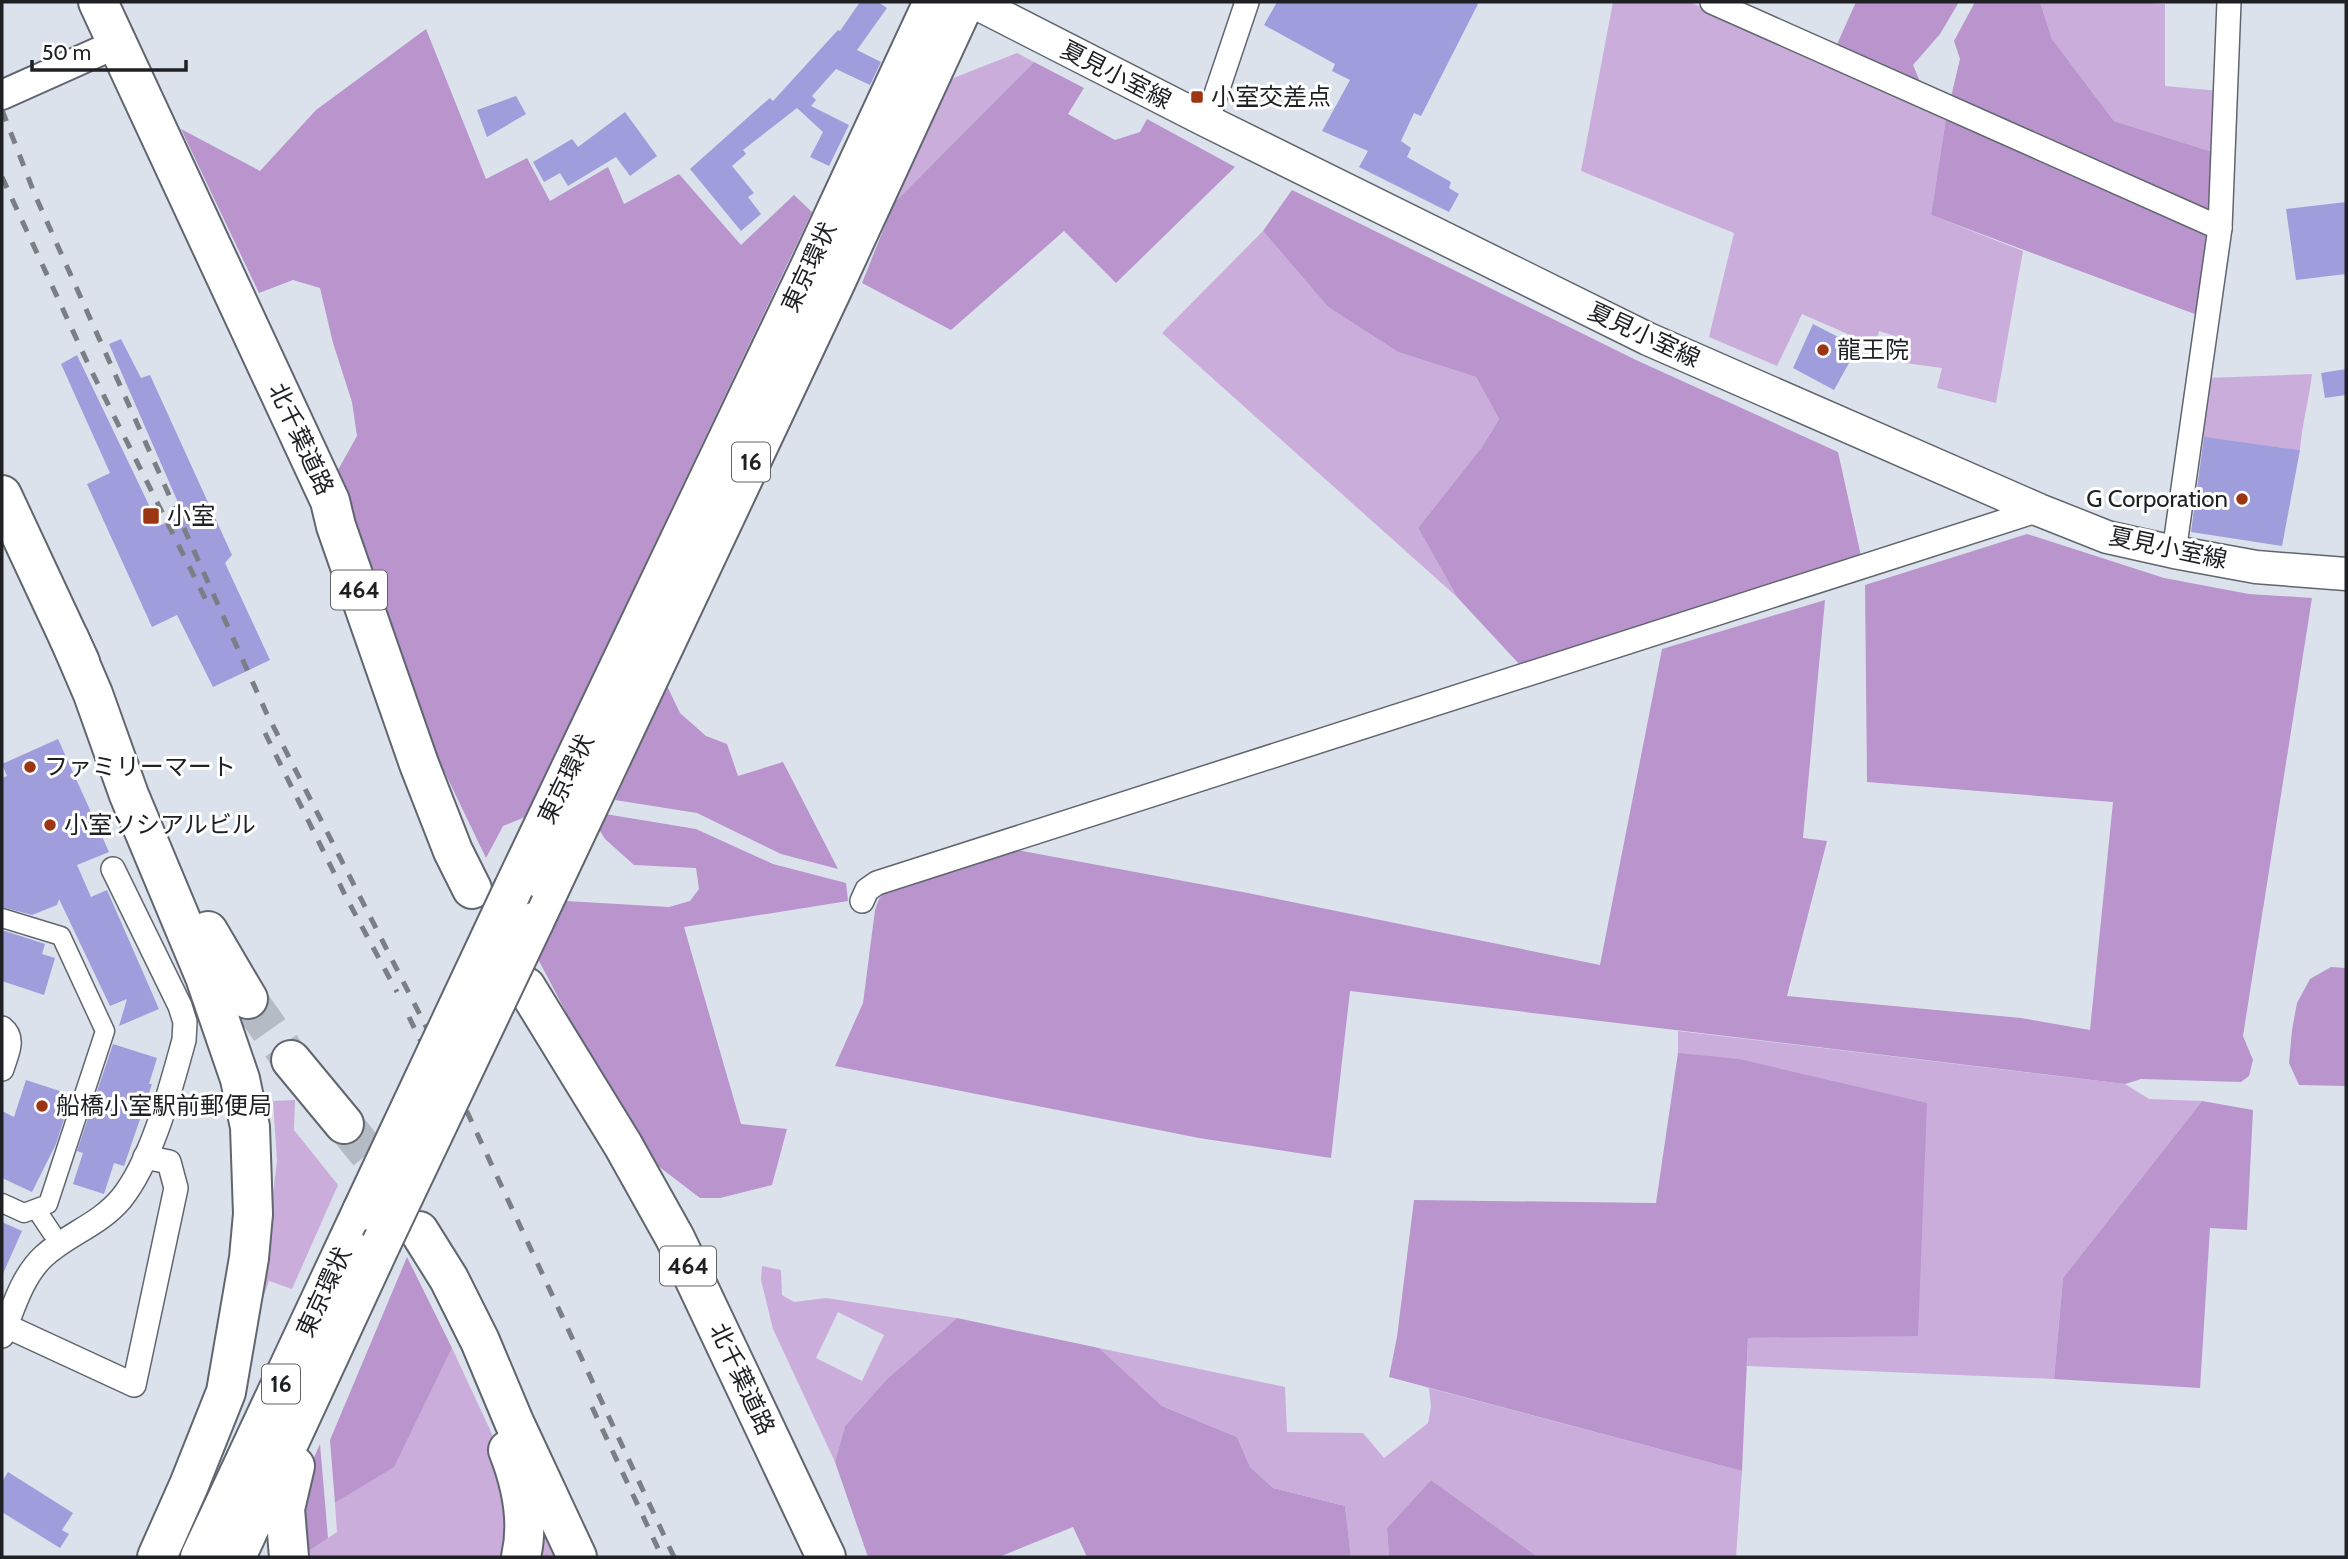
<svg xmlns="http://www.w3.org/2000/svg" width="2348" height="1559" font-family="Cabin,'Noto Sans JP',sans-serif">
<style>
.green{fill:#cbaddb;fill-rule:evenodd}
.forest{fill:#b994cd}
.building{fill:#9f9ddc}
.lines{fill:none;stroke-linecap:round;stroke-linejoin:round}
.trunk-tunnel{stroke:#b5bbc4;stroke-width:38;stroke-dasharray:38 19;stroke-linecap:butt}
.pedestrian-casing{stroke:#60666f;stroke-width:21}
.minor-casing{stroke:#60666f;stroke-width:26}
.tertiary-casing{stroke:#60666f;stroke-width:32}
.secondary-casing{stroke:#60666f;stroke-width:35}
.trunk-casing{stroke:#60666f;stroke-width:42}
.pedestrian{stroke:#fff;stroke-width:18}
.minor{stroke:#fff;stroke-width:23}
.tertiary{stroke:#fff;stroke-width:28}
.secondary{stroke:#fff;stroke-width:32}
.trunk{stroke:#fff;stroke-width:38}
.rail{stroke:#7a7e85;stroke-width:5;stroke-dasharray:12 12;stroke-linecap:butt}
.trunk-bridge-casing{stroke:#60666f;stroke-width:42;stroke-linecap:butt}
.trunk-bridge{stroke:#fff;stroke-width:38}
.poi-dot{fill:#9c3512;stroke:#fff;stroke-width:2.5}
.labels{text-anchor:middle;stroke-width:6;stroke-linejoin:round;paint-order:stroke}
.shield{fill:#fff;stroke:#626366;stroke-width:2}
.shield-label{font-size:23px;font-weight:bold;fill:#1e2024}
.street-label{font-size:24px;fill:#1e2024;stroke:#fff}
.poi-label{font-size:24px;fill:#1e2024;stroke:#fff;text-anchor:start}
</style>
<rect width="100%" height="100%" fill="#dbe2ec"/>
<!-- green -->
<g class="green">
<polygon points="1613,2 1690,2 1946,118 1931,215 2023,251 1996,403 1937,388 1942,368 1905,363 1908,340 1879,331 1875,346 1802,314 1777,366 1709,337 1734,233 1581,171"/>
<polygon points="2040,2 2130,2 2165,4 2165,86 2220,91 2216,153 2114,121 2052,39"/>
<polygon points="1017,53 1034,62 894,203 951,79"/>
<polygon points="1263,231 1328,307 1398,352 1476,377 1499,419 1482,447 1418,528 1457,597 1162,333"/>
<path d="M2312,374C2309,400 2302,424 2300,450L2197,437L2206,378Z"/>
<polygon points="1678,1031 2125,1084 2149,1099 2202,1101 2063,1278 2054,1379 1747,1366 1748,1338 1806,1337 1678,1053"/>
<polygon points="295,1100 294,1130 338,1185 292,1289 269,1281 259,1310 277,1161 273,1101"/>
<path d="M762,1266L781,1270L782,1295L794,1302L826,1298L957,1318L887,1379L845,1426L835,1462L773,1329L761,1280ZM838,1312L884,1335L862,1381L816,1358Z"/>
<polygon points="452,1348 505,1462 512,1493 504,1557 300,1557 337,1532 335,1503 394,1466"/>
<polygon points="1099,1348 1285,1387 1287,1432 1363,1433 1384,1458 1428,1423 1431,1407 1429,1388 1742,1471 1736,1557 1538,1557 1431,1480 1387,1528 1389,1557 1351,1557 1345,1506 1273,1488 1250,1467 1237,1437 1162,1406"/>
<polygon points="536,1525 562,1557 535,1557"/>
</g>
<!-- forest -->
<g class="forest">
<polygon points="1856,2 1959,2 1940,34 1913,65 1926,96 1834,51"/>
<polygon points="1975,2 2040,2 2052,39 2114,121 2216,153 2200,316 1931,215 1946,118 1960,59 1954,41"/>
<polygon points="426,29 486,179 527,158 550,201 608,167 624,204 679,174 741,245 794,195 812,212 525,817 503,826 486,858 394,667 338,470 357,436 352,402 333,343 320,288 293,280 259,293 181,129 260,171 316,110"/>
<polygon points="1034,62 1084,88 1068,114 1115,140 1140,132 1147,119 1235,167 1116,283 1064,231 951,330 862,283 894,203"/>
<polygon points="1292,190 1636,360 1838,452 1861,556 1520,665 1457,597 1418,528 1482,447 1499,419 1476,377 1398,352 1328,307 1263,231"/>
<polygon points="2027,534 2164,578 2249,594 2312,598 2243,1036 2253,1060 2249,1076 2241,1082 2141,1079 2125,1084 1350,991 1331,1158 1199,1138 835,1066 863,1003 875,910 879,899 886,891 1017,850 1248,893 1600,965 1662,649 1825,600 1803,838 1827,841 1787,996 2021,1018 2090,1030 2113,802 1867,782 1865,585"/>
<polygon points="667,686 680,713 706,736 727,744 738,776 783,762 838,869 781,854 697,813 615,800"/>
<polygon points="605,814 696,829 773,864 846,883 848,901 684,927 741,1124 787,1129 772,1185 720,1198 700,1198 645,1156 611,1098 538,959 566,901 669,907 690,901 699,889 696,868 634,865 605,839 597,826"/>
<polygon points="2331,967 2346,968 2346,1086 2299,1085 2289,1063 2292,1030 2297,1003 2310,979"/>
<polygon points="1678,1053 1739,1059 1927,1103 1918,1336 1748,1338 1742,1471 1389,1377 1397,1337 1414,1200 1656,1203"/>
<polygon points="2202,1101 2253,1110 2247,1230 2210,1228 2200,1388 2054,1379 2063,1278"/>
<polygon points="407,1257 452,1348 394,1467 335,1503 330,1440"/>
<polygon points="957,1318 1099,1348 1162,1406 1237,1437 1250,1467 1273,1488 1345,1506 1351,1557 1087,1557 1073,1527 999,1557 868,1557 835,1462 845,1426 887,1379"/>
<polygon points="320,1444 328,1538 300,1557 308,1471"/>
<polygon points="1431,1480 1538,1557 1389,1557 1387,1528"/>
</g>
<!-- building -->
<g class="building">
<polygon points="860,2 878,2 887,8 857,50 881,62 870,85 836,69 812,96 816,100 811,106 849,125 829,166 810,157 823,132 797,108 743,150 746,154 732,166 754,193 748,197 761,214 741,231 690,169 764,103 770,98 773,101 838,30 840,31"/>
<polygon points="1277,2 1479,2 1421,116 1414,113 1401,141 1411,148 1407,157 1451,182 1449,188 1459,194 1449,212 1359,167 1368,151 1322,131 1350,80 1332,71 1335,64 1264,25"/>
<polygon points="516,96 526,114 487,137 477,110"/>
<polygon points="625,112 657,156 630,176 616,157 568,186 560,173 544,182 533,162 572,139 578,147"/>
<polygon points="2346,202 2346,274 2296,280 2286,209"/>
<polygon points="1813,324 1848,342 1842,358 1849,363 1834,390 1793,368"/>
<polygon points="121,339 141,378 150,375 232,555 225,563 270,660 213,687 177,615 152,627 87,484 110,473 61,364 77,355 159,526 183,514 109,344"/>
<polygon points="2346,369 2346,395 2325,398 2321,373"/>
<polygon points="2204,437 2300,450 2282,546 2191,532"/>
<polygon points="58,739 109,852 77,865 91,897 107,890 159,1009 119,1026 127,999 110,1006 59,899 57,905 32,915 2,907 2,778 7,776 2,764"/>
<polygon points="2,930 45,944 42,954 55,958 44,995 2,981"/>
<polygon points="113,1044 157,1058 149,1084 152,1084 124,1166 114,1163 104,1194 73,1184 83,1153 77,1151"/>
<polygon points="26,1080 72,1095 56,1144 32,1192 2,1178 2,1111 14,1117"/>
<polygon points="2,1222 22,1231 2,1276"/>
<polygon points="8,1472 73,1513 62,1530 69,1534 60,1548 2,1512 2,1482"/>
</g>
<g class="lines">
<!-- trunk-tunnel -->
<g class="trunk-tunnel">
<polyline points="248,999 291,1060"/>
<polyline points="344,1124 392,1182 400,1196"/>
</g>
<defs>
<g id="pedestrian">
<polyline points="2,918 61,936 105,1031 48,1204 24,1213 2,1203"/>
<polyline points="36,1209 52,1233"/>
</g>
<g id="minor">
<polyline points="1712,2 2220,228"/>
<polyline points="1207,121 1247,2"/>
<polyline points="2174,552 2220,228 2229,2"/>
<polyline points="862,901 867,890 877,883 2039,510"/>
<path d="M2,1028C16,1039 6,1054 2,1069"/>
<polyline points="7,1324 15,1330 134,1385 176,1188 169,1162 145,1157"/>
<path d="M2,1336C13,1309 22,1276 44,1256C68,1234 99,1225 121,1199C152,1161 171,1087 184,1040L185,1022L180,1006L113,869"/>
</g>
<polyline id="tertiary" points="2,95 116,44"/>
<polyline id="secondary" points="974,2 1207,121 1648,339 2039,510 2107,537 2174,552 2256,567 2346,574"/>
<g id="trunk">
<polyline points="98,2 330,501 336,526 419,764 453,851 472,889"/>
<polyline points="2,495 80,662"/>
<polyline points="69,638 93,694 129,795 205,977 240,1079 250,1127 253,1214 249,1258 226,1392 189,1485 157,1557"/>
<polyline points="514,887 807,273 933,2"/>
<polyline points="534,922 833,288 965,2"/>
<polyline points="208,931 248,999"/>
<polyline points="526,987 623,1145 675,1238 826,1557"/>
<polyline points="291,1060 344,1124"/>
<polyline points="419,1231 449,1279 480,1341 514,1422 577,1557"/>
<path d="M508,1450C521,1483 529,1522 521,1557"/>
<polyline points="200,1557 362,1211"/>
<polyline points="236,1557 381,1244"/>
<polyline points="289,1557 285,1509 295,1466"/>
</g>
</defs>
<!-- pedestrian casing -->
<use href="#pedestrian" class="pedestrian-casing"/>
<!-- minor casing -->
<use href="#minor" class="minor-casing"/>
<!-- tertiary casing -->
<use href="#tertiary" class="tertiary-casing"/>
<!-- secondary casing -->
<use href="#secondary" class="secondary-casing"/>
<!-- trunk casing -->
<use href="#trunk" class="trunk-casing"/>
<!-- pedestrian -->
<use href="#pedestrian" class="pedestrian"/>
<!-- minor -->
<use href="#minor" class="minor"/>
<!-- tertiary -->
<use href="#tertiary" class="tertiary"/>
<!-- secondary -->
<use href="#secondary" class="secondary"/>
<!-- trunk -->
<use href="#trunk" class="trunk"/>
<!-- rail -->
<g class="rail">
<polyline points="2,110 35,195 266,712 442,1058 674,1557"/>
<polyline points="2,177 89,366 207,602"/>
<polyline points="265,733 346,897 397,992"/>
<polyline points="409,1017 446,1093"/>
<polyline points="592,1407 662,1557"/>
</g>
<defs>
<g id="trunk-bridge">
<polyline points="362,1211 514,887"/>
<polyline points="381,1244 534,922"/>
</g>
</defs>
<!-- trunk-bridge casing -->
<use href="#trunk-bridge" class="trunk-bridge-casing"/>
<!-- trunk-bridge -->
<use href="#trunk-bridge" class="trunk-bridge"/>
</g>
<!-- markers -->
<g class="poi-dot">
<rect x="1190" y="90" width="14" height="14" rx="3.5"/>
<circle cx="1823" cy="350" r="7"/>
<circle cx="2242" cy="499" r="7"/>
<rect x="142" y="507" width="18" height="18" rx="3.5"/>
<circle cx="30" cy="767" r="7"/>
<circle cx="50" cy="825" r="7"/>
<circle cx="42" cy="1106" r="7"/>
</g>
<g class="labels">
<!-- shield labels -->
<g class="shield">
<rect x="732" y="442.5" width="38" height="39" rx="5"/>
<rect x="331" y="570.5" width="56" height="39" rx="5"/>
<rect x="660" y="1246.5" width="56" height="39" rx="5"/>
<rect x="262" y="1364.5" width="38" height="39" rx="5"/>
</g>
<g class="shield-label">
<text x="751" y="470">16</text>
<text x="359" y="598">464</text>
<text x="688" y="1274">464</text>
<text x="281" y="1392">16</text>
</g>
<!-- street labels -->
<g class="street-label">
<text transform="translate(1116 75) rotate(27)" y="8">夏見小室線</text>
<text transform="translate(809 267) rotate(-65)" y="8">東京環状</text>
<text transform="translate(1644 335) rotate(25)" y="8">夏見小室線</text>
<text transform="translate(301 439) rotate(65)" y="8">北千葉道路</text>
<text transform="translate(2168 548) rotate(12)" y="8">夏見小室線</text>
<text transform="translate(566 779) rotate(-64)" y="8">東京環状</text>
<text transform="translate(324 1292) rotate(-65)" y="8">東京環状</text>
<text transform="translate(742 1379) rotate(65)" y="8">北千葉道路</text>
</g>
<!-- poi labels -->
<g class="poi-label">
<text x="1211" y="105">小室交差点</text>
<text x="1837" y="358">龍王院</text>
<text x="2228" y="507" text-anchor="end">G Corporation</text>
<text x="167" y="524">小室</text>
<text x="44" y="775">ファミリーマート</text>
<text x="64" y="833">小室ソシアルビル</text>
<text x="56" y="1114">船橋小室駅前郵便局</text>
</g>
</g>
<!-- border -->
<rect width="2348" height="1559" fill="none" stroke="#1e2024" stroke-width="7"/>
<!-- scale -->
<path d="M32 60v10h154v-10" fill="none" stroke="#1e2024" stroke-width="3.5"/>
<text x="42" y="60" font-size="21" fill="#1e2024" stroke="#ffffff" stroke-width="5" paint-order="stroke">50 m</text>
</svg>
